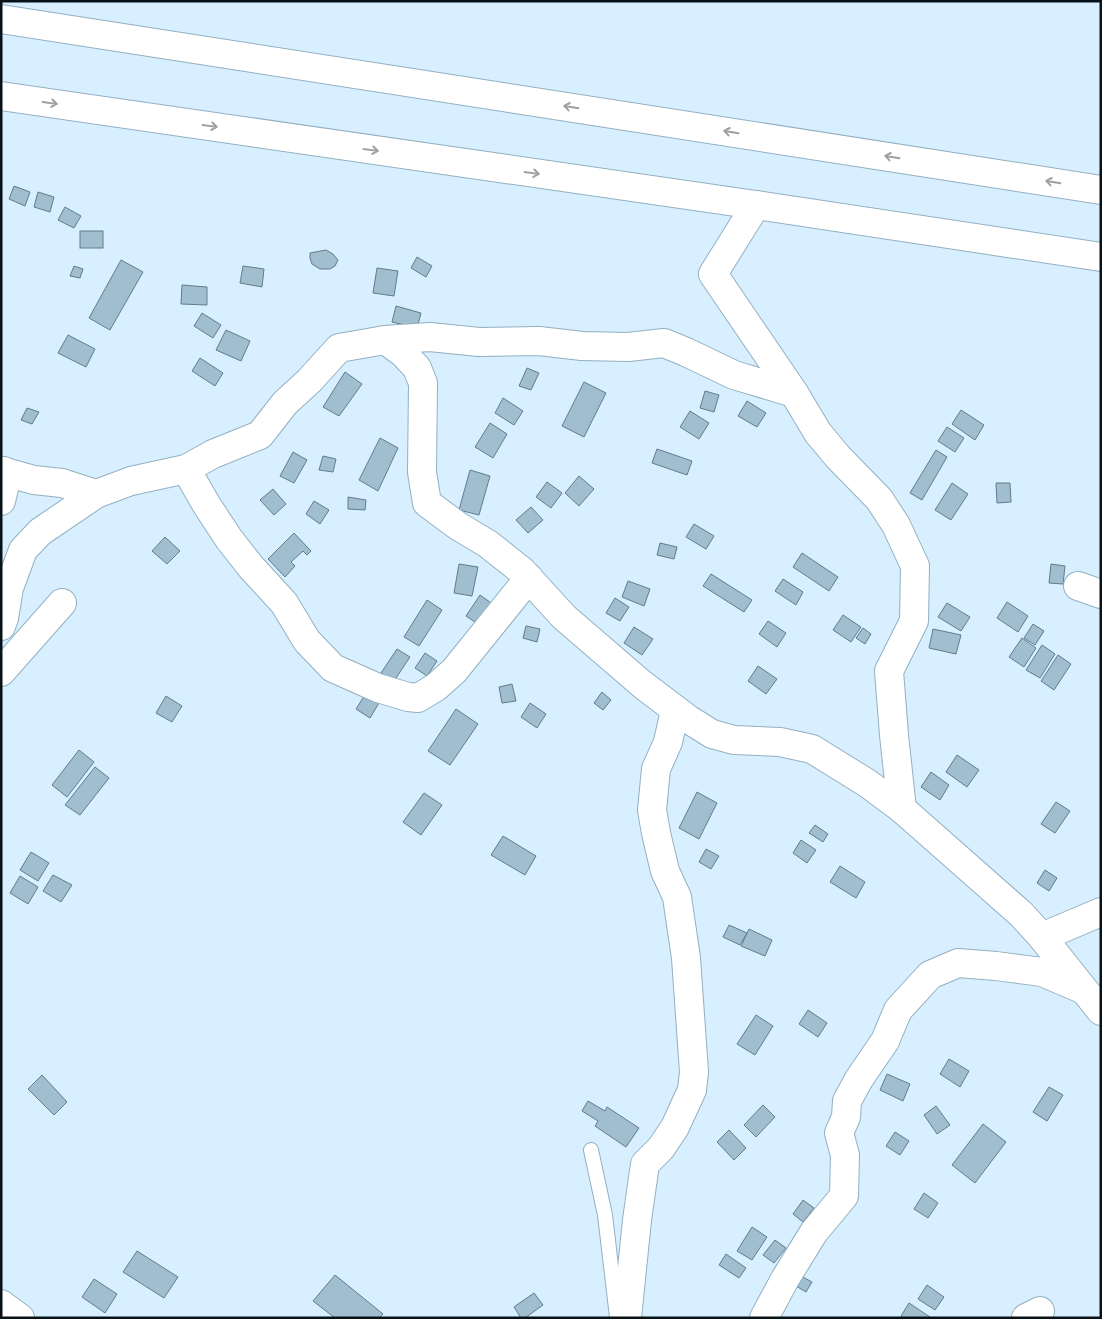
<svg xmlns="http://www.w3.org/2000/svg" width="1102" height="1319" font-family="'Space Grotesk',sans-serif">
<style>
.building{fill:#a1bed0;stroke:#607c8d}
.lines{fill:none;stroke-linecap:round;stroke-linejoin:round}
.lane-casing{stroke:#93b0c2;stroke-width:16}
.street-casing{stroke:#93b0c2;stroke-width:30}
.primary-casing{stroke:#93b0c2;stroke-width:30}
.lane{stroke:#fff;stroke-width:14}
.street{stroke:#fff;stroke-width:28}
.primary{stroke:#fff;stroke-width:28}
.oneway{stroke:#9ca0a3}
</style>
<rect width="100%" height="100%" fill="#d7effe"/>
<!-- building -->
<g class="building">
<polygon points="14,186 30,192 25,206 9,199"/>
<polygon points="38,192 54,197 50,212 34,207"/>
<polygon points="65,207 81,216 74,228 58,220"/>
<rect x="80" y="231" width="23" height="17"/>
<polygon points="326,250 333,254 338,260 335,266 330,269 320,269 312,264 310,258 310,253"/>
<polygon points="417,257 432,266 426,277 411,268"/>
<polygon points="121,260 143,272 110,330 89,318"/>
<polygon points="74,266 83,269 80,278 70,276"/>
<polygon points="243,266 264,269 262,287 240,283"/>
<polygon points="377,268 398,271 394,296 373,293"/>
<polygon points="182,285 207,287 207,305 181,304"/>
<polygon points="396,306 421,313 417,328 392,322"/>
<polygon points="202,313 221,325 213,338 194,326"/>
<polygon points="226,330 250,341 241,361 216,350"/>
<polygon points="68,335 95,349 86,367 58,353"/>
<polygon points="200,358 223,373 215,386 192,371"/>
<polygon points="527,368 539,373 531,390 519,386"/>
<polygon points="345,372 362,384 339,416 323,407"/>
<polygon points="584,382 606,393 584,437 562,426"/>
<polygon points="705,391 719,395 714,412 700,408"/>
<polygon points="503,398 523,411 514,425 495,413"/>
<polygon points="747,401 766,413 757,427 738,416"/>
<polygon points="27,408 39,412 32,424 21,420"/>
<polygon points="961,410 984,425 975,440 952,424"/>
<polygon points="690,411 709,423 699,439 680,427"/>
<polygon points="490,423 507,434 493,458 475,447"/>
<polygon points="947,427 964,438 955,452 938,441"/>
<polygon points="380,438 398,448 378,491 359,480"/>
<polygon points="657,449 692,461 687,475 652,463"/>
<polygon points="936,450 947,457 922,500 910,493"/>
<polygon points="293,452 307,460 294,483 280,476"/>
<polygon points="323,456 336,459 333,472 319,470"/>
<polygon points="470,470 490,476 479,515 459,510"/>
<polygon points="579,476 594,489 579,506 565,493"/>
<polygon points="547,482 562,493 551,508 536,497"/>
<polygon points="952,483 968,494 951,520 935,510"/>
<polygon points="996,483 1010,483 1011,502 997,503"/>
<polygon points="273,489 286,504 274,515 260,500"/>
<polygon points="348,497 366,500 365,510 348,509"/>
<polygon points="314,501 329,510 320,524 306,514"/>
<polygon points="531,507 543,520 528,533 516,520"/>
<polygon points="694,524 714,536 706,549 686,537"/>
<polygon points="294,533 311,551 307,555 303,551 291,562 295,566 285,577 268,559"/>
<polygon points="165,537 180,551 167,564 152,551"/>
<polygon points="660,543 677,547 674,559 657,555"/>
<polygon points="802,553 838,577 829,591 793,567"/>
<polygon points="459,564 478,567 472,596 454,593"/>
<polygon points="1051,564 1065,566 1063,584 1049,583"/>
<polygon points="711,574 752,600 744,612 703,586"/>
<polygon points="783,579 803,592 796,605 775,591"/>
<polygon points="628,581 650,589 644,606 622,597"/>
<polygon points="480,595 494,605 481,626 466,616"/>
<polygon points="615,598 629,607 620,621 606,613"/>
<polygon points="427,600 442,610 419,646 404,637"/>
<polygon points="1007,602 1028,616 1018,632 997,618"/>
<polygon points="947,603 970,617 961,631 938,617"/>
<polygon points="843,615 861,627 851,642 833,630"/>
<polygon points="768,621 786,633 777,647 759,634"/>
<polygon points="1033,624 1044,631 1035,645 1024,638"/>
<polygon points="526,626 540,629 537,642 523,638"/>
<polygon points="634,627 653,639 642,655 624,643"/>
<polygon points="863,628 871,634 865,644 856,638"/>
<polygon points="933,629 961,635 956,654 929,648"/>
<polygon points="1022,638 1036,648 1024,667 1009,657"/>
<polygon points="1042,645 1055,654 1040,678 1026,670"/>
<polygon points="397,649 410,657 392,684 379,676"/>
<polygon points="425,653 437,661 427,676 415,668"/>
<polygon points="1058,655 1071,664 1054,690 1041,681"/>
<polygon points="758,666 777,679 766,694 748,681"/>
<polygon points="512,684 516,701 502,703 499,687"/>
<polygon points="368,690 382,698 370,718 356,709"/>
<polygon points="602,692 611,700 603,710 594,703"/>
<polygon points="166,696 182,706 172,722 156,713"/>
<polygon points="530,703 546,714 537,728 521,717"/>
<polygon points="456,709 478,724 450,765 428,751"/>
<polygon points="79,750 94,762 67,797 52,785"/>
<polygon points="957,755 979,770 967,787 946,772"/>
<polygon points="95,767 109,778 80,815 65,805"/>
<polygon points="931,772 949,785 940,800 921,787"/>
<polygon points="697,792 717,803 699,839 679,828"/>
<polygon points="424,793 442,805 421,835 403,822"/>
<polygon points="1056,802 1070,811 1055,833 1041,824"/>
<polygon points="815,825 828,834 823,842 809,833"/>
<polygon points="503,836 536,856 525,875 491,855"/>
<polygon points="801,840 816,850 807,863 793,853"/>
<polygon points="706,849 719,856 711,869 699,862"/>
<polygon points="31,852 49,863 38,881 20,870"/>
<polygon points="840,866 865,882 856,898 830,882"/>
<polygon points="1045,870 1057,878 1049,891 1037,883"/>
<polygon points="53,875 72,885 61,902 43,891"/>
<polygon points="20,876 38,887 28,904 10,893"/>
<polygon points="729,925 747,933 740,945 723,937"/>
<polygon points="749,929 772,940 765,956 741,946"/>
<polygon points="808,1010 827,1023 818,1037 799,1024"/>
<polygon points="756,1015 773,1026 755,1055 737,1044"/>
<polygon points="949,1059 969,1071 960,1087 940,1074"/>
<polygon points="887,1074 910,1084 903,1101 880,1090"/>
<polygon points="42,1075 67,1102 54,1115 28,1089"/>
<polygon points="1049,1087 1063,1095 1047,1121 1033,1112"/>
<polygon points="588,1101 605,1111 607,1107 639,1128 626,1147 595,1126 598,1121 582,1111"/>
<polygon points="763,1105 775,1117 756,1137 744,1125"/>
<polygon points="936,1106 950,1125 937,1134 924,1115"/>
<polygon points="983,1124 1006,1142 975,1183 952,1165"/>
<polygon points="729,1130 746,1148 734,1160 717,1142"/>
<polygon points="895,1132 909,1141 900,1155 886,1146"/>
<polygon points="924,1193 938,1203 928,1218 914,1209"/>
<polygon points="803,1200 814,1208 803,1222 793,1214"/>
<polygon points="752,1227 767,1237 752,1260 737,1251"/>
<polygon points="775,1240 786,1248 774,1263 763,1255"/>
<polygon points="137,1251 178,1277 164,1298 123,1272"/>
<polygon points="726,1254 746,1268 739,1278 719,1265"/>
<polygon points="335,1275 383,1314 379,1318 335,1318 313,1301"/>
<polygon points="801,1276 812,1282 806,1292 796,1286"/>
<polygon points="94,1279 117,1294 105,1313 82,1297"/>
<polygon points="927,1285 944,1297 935,1310 918,1299"/>
<polygon points="534,1293 543,1305 525,1318 521,1318 514,1307"/>
<polygon points="909,1303 930,1317 929,1318 903,1318 901,1316"/>
</g>
<g class="lines">
<defs>
<polyline id="lane" points="591,1150 605,1215 617,1317"/>
<g id="street">
<polyline points="756,205 713,274 794,393"/>
<polyline points="385,340 403,353 417,368 423,383 422,472 427,503 458,526 488,544 522,571 564,617 643,685 688,719 712,734 734,740 780,742 812,749 867,783 902,809 1021,914 1042,937 1101,1011"/>
<polyline points="186,469 206,504 229,539 251,567 284,603 307,641 333,668 378,688 408,697 418,698 436,687 454,671 529,578"/>
<polyline points="1,471 34,480 62,483 96,494"/>
<polyline points="1,501 5,484 4,471"/>
<polyline points="1078,586 1101,594"/>
<polyline points="1,626 4,618 9,588 23,550 40,532 96,494 131,481 186,469 213,454 260,435 285,403 309,381 339,348 385,340 430,337 479,342 539,341 582,346 628,347 664,343 686,352 734,375 794,393 818,433 838,457 879,499 896,525 915,566 914,621 889,671 894,735 902,809"/>
<polyline points="1,672 62,603"/>
<polyline points="1042,937 1101,912"/>
<polyline points="1,1304 20,1318"/>
<polyline points="627,1318 637,1220 645,1164 661,1148 675,1127 692,1090 694,1072 686,958 677,897 665,871 656,833 652,810 656,769 668,742 675,710"/>
<polyline points="764,1318 785,1279 814,1232 844,1196 845,1155 839,1133 846,1117 847,1101 859,1079 885,1041 898,1010 930,975 958,963 996,966 1042,972 1082,989"/>
<polyline points="1026,1318 1040,1311"/>
</g>
<g id="primary">
<polyline points="1,19 1101,190"/>
<polyline points="1,96 756,205 1101,257"/>
</g>
</defs>
<!-- lane casing -->
<use href="#lane" class="lane-casing"/>
<!-- street casing -->
<use href="#street" class="street-casing"/>
<!-- primary casing -->
<use href="#primary" class="primary-casing"/>
<!-- lane -->
<use href="#lane" class="lane"/>
<!-- street -->
<use href="#street" class="street"/>
<!-- primary -->
<use href="#primary" class="primary"/>
</g>
<!-- one-way arrows -->
<defs><path id="oneway-shaft" d="M-6 0H5M1.5-3L5.5 0L1.5 3" fill="none" stroke-width="1.6" stroke-linecap="round" stroke-linejoin="round" transform="scale(1.25)"/></defs>
<g class="oneway">
<use href="#oneway-shaft" transform="translate(50 103) rotate(8)"/>
<use href="#oneway-shaft" transform="translate(571 107) rotate(-171)"/>
<use href="#oneway-shaft" transform="translate(210 126) rotate(8)"/>
<use href="#oneway-shaft" transform="translate(731 132) rotate(-171)"/>
<use href="#oneway-shaft" transform="translate(371 150) rotate(8)"/>
<use href="#oneway-shaft" transform="translate(892 157) rotate(-171)"/>
<use href="#oneway-shaft" transform="translate(532 173) rotate(8)"/>
<use href="#oneway-shaft" transform="translate(1053 182) rotate(-171)"/>
</g>
<!-- border -->
<rect width="1102" height="1319" fill="none" stroke="#081219" stroke-width="5"/>
</svg>
